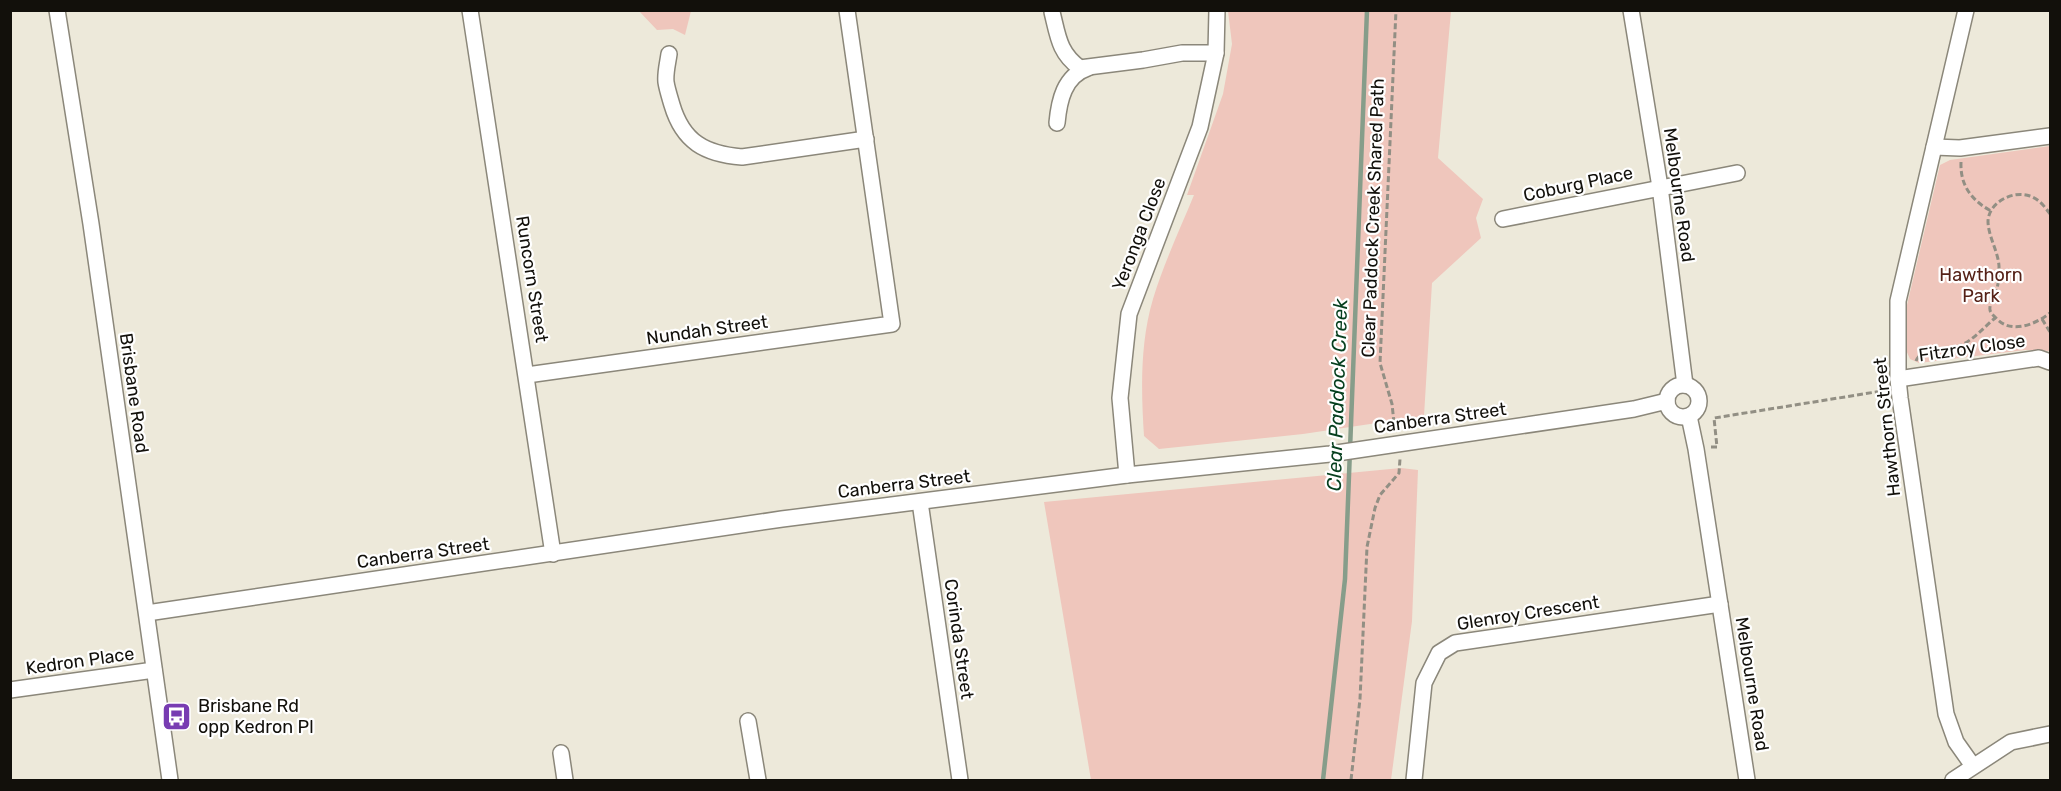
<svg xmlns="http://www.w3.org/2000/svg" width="2061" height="791" font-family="Rubik,sans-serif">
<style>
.green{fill:#efc6bc}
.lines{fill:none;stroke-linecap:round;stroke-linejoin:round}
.stream{stroke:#869d8a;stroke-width:4.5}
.minor-casing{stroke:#8b877a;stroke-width:18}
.path{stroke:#928f84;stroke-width:3;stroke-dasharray:6 3;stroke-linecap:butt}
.minor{stroke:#fff;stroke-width:15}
.labels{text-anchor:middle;stroke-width:4.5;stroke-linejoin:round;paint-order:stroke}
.street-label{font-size:18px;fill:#12100b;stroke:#fff}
.park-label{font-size:18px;fill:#552117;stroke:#fff}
.poi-label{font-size:18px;fill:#12100b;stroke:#fff;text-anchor:start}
.water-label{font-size:20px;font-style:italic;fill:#063f1e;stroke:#fff}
</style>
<rect width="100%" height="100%" fill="#ede9da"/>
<!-- green -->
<g class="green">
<polygon points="639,11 691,11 685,35 673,29 657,30"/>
<path d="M1228,11H1451L1438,158L1483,199L1476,218L1481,238L1432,283L1424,416L1303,434L1159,449L1144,436C1141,390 1140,343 1153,299C1164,263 1180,229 1194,195H1187L1223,94L1232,44Z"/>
<polygon points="2050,146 2050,351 2025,350 1919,363 1910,359 1906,350 1907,305 1940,165 1950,160"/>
<polygon points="1401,468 1418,470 1412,621 1391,780 1091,780 1044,502"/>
</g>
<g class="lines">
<!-- stream -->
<polyline class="stream" points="1323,780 1345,579 1367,10"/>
<defs>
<g id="minor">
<polyline points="57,10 91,224 170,780"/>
<polyline points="470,10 553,554"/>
<polyline points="1631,10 1660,187 1685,385"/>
<polyline points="1966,10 1898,301 1898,379 1900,398 1946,714 1956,742 1973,766"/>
<path d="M1052,12C1058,36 1059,53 1080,68L1143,60L1182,53H1216"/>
<path d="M669,54C668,62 665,73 666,82C667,89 670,98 672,105C683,142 705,154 742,157L866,139"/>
<path d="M1057,123C1059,101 1064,76 1088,68"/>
<polyline points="1934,147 1960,148 2050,136"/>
<polyline points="1503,219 1737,173"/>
<polyline points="527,375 892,324 847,10"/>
<polyline points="1898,379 2039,358 2050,362"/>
<circle cx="1683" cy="401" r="16"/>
<polyline points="1689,416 1696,449 1747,780"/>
<polyline points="1127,475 1120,398 1129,314 1200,127 1216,53 1217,10"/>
<polyline points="920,502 960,780"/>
<polyline points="147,613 782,519 1127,475 1330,454 1634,409 1667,401"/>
<polyline points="10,690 154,670"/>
<polyline points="748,721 758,780"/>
<polyline points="561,753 565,780"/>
<polyline points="1414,780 1424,683 1439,653 1455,643 1720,604"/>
<polyline points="1953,780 2011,742 2050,734"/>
</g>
</defs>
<!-- minor casing -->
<use href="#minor" class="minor-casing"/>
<!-- path -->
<g class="path">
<path d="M1961,162C1960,185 1971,200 1991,211"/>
<path d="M2050,214C2045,207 2039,199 2030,196C2013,190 1989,202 1988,221C1988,236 1998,251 1999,266C1999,275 1999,285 1995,294C1994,298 1990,302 1990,307C1989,312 1993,315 1996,318C2011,335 2036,324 2050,313"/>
<polyline points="2042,319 2050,332"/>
<path d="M1916,361C1923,345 1942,352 1956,347C1972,342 1982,329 1995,318"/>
<polyline points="1395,432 1392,404 1380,363 1396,10"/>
<polyline points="1711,447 1717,447 1714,418 1882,391 1884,405"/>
<polyline points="1351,780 1360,699 1367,547 1375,508 1380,495 1399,473 1400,459"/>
</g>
<!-- minor -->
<use href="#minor" class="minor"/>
</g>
<!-- icons -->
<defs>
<symbol id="bus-square" viewBox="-11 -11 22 22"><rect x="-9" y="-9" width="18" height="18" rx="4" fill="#783cb2" stroke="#fff"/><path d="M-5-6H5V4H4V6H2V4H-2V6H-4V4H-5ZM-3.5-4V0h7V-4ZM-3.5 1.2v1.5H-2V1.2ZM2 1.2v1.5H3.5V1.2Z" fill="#fff"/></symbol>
</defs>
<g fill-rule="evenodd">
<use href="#bus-square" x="160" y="700" width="33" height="33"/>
</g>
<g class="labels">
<!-- street labels -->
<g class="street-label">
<text transform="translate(1578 184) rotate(-12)" y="6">Coburg Place</text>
<text transform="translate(1679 195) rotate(82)" y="6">Melbourne Road</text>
<text transform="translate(1373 218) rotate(-88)" y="6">Clear Paddock Creek Shared Path</text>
<text transform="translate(1139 234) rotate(-69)" y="6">Yeronga Close</text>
<text transform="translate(532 279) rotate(81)" y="6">Runcorn Street</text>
<text transform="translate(707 330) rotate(-8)" y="6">Nundah Street</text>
<text transform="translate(1972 348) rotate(-8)" y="6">Fitzroy Close</text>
<text transform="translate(134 393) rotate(82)" y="6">Brisbane Road</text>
<text transform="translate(1440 418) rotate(-8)" y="6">Canberra Street</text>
<text transform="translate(1887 427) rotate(-96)" y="6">Hawthorn Street</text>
<text transform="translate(904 484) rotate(-7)" y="6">Canberra Street</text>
<text transform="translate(423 553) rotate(-8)" y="6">Canberra Street</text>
<text transform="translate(1528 613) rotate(-9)" y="6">Glenroy Crescent</text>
<text transform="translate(959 639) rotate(82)" y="6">Corinda Street</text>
<text transform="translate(80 661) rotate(-8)" y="6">Kedron Place</text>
<text transform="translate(1752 684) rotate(81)" y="6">Melbourne Road</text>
</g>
<!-- park labels -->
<g class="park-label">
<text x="1981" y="281">Hawthorn<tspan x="1981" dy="21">Park</tspan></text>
</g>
<!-- poi labels -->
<g class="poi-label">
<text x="198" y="712">Brisbane Rd<tspan x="198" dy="21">opp Kedron Pl</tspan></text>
</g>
<!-- water labels -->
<g class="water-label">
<text transform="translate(1337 395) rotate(-88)" y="7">Clear Paddock Creek</text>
</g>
</g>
<!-- border -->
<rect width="2061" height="791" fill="none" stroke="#12100b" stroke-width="24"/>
</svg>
